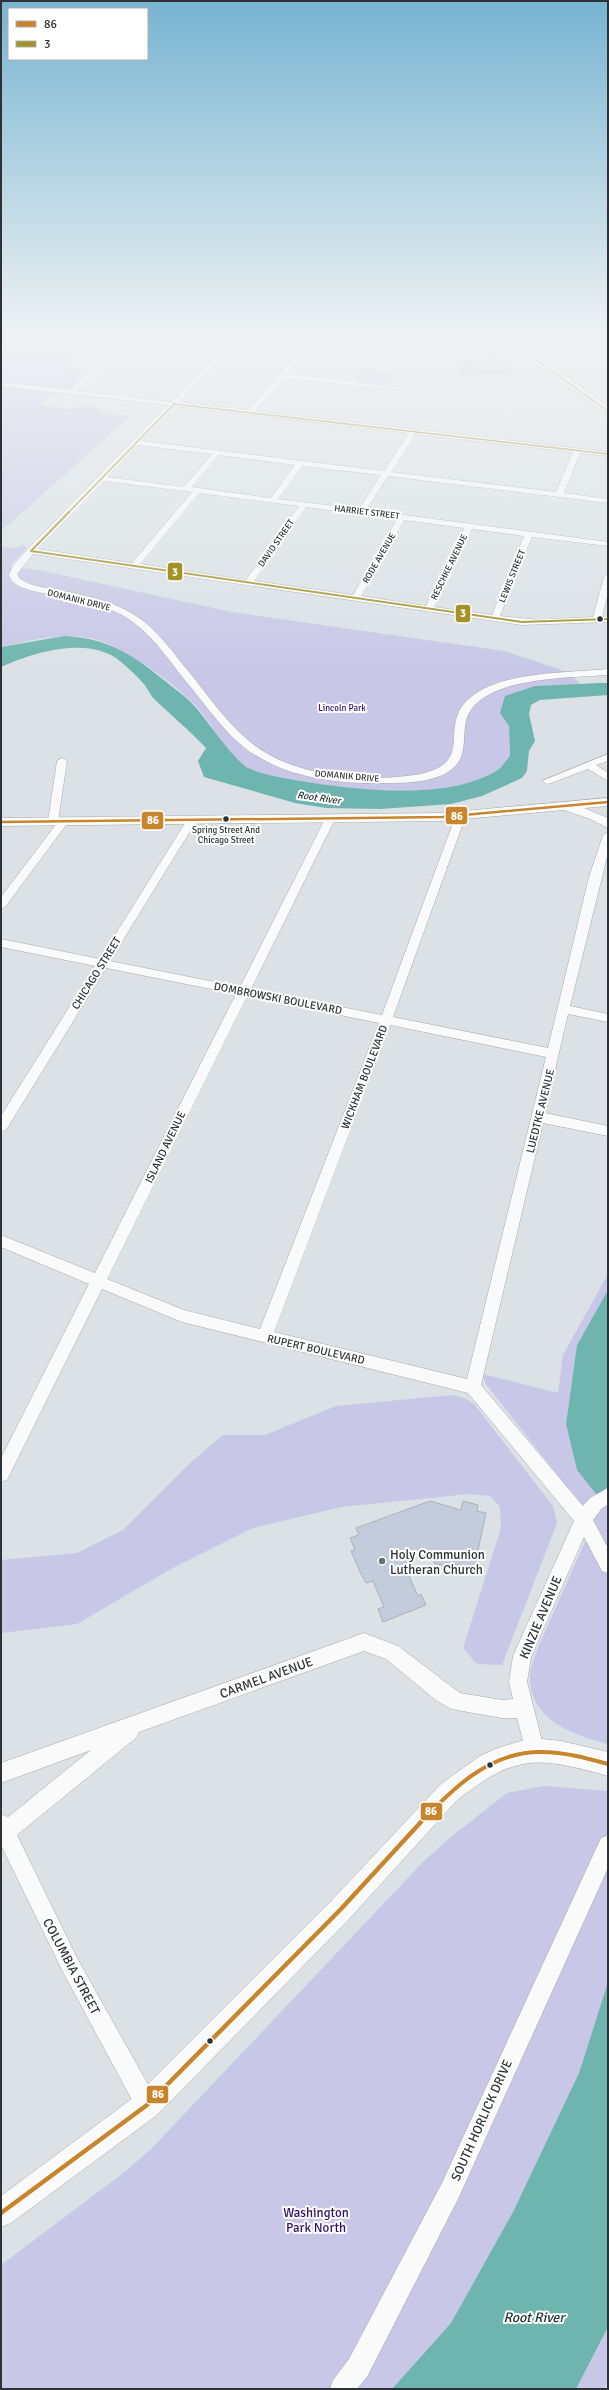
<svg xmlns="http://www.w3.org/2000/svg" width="609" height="2390" font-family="Signika,sans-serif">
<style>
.green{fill:#c8c7e7}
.water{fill:#6eb5af}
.building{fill:#c2ccdc;stroke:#aeb1b5}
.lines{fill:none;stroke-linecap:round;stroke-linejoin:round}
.minor-casing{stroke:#a5a9ac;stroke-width:1}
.tertiary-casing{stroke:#a5a9ac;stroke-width:1}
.secondary-casing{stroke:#a5a9ac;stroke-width:1}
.primary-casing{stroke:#a5a9ac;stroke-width:1}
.minor{fill:#fafafb;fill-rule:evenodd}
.tertiary{fill:#fafafb;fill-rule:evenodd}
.secondary{fill:#fafafb;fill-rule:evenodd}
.primary{fill:#fafafb;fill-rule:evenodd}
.bus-1-far2-casing{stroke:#fff;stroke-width:5}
.bus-1-far1-casing{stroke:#fff;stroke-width:7}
.bus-1-casing{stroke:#fff;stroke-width:8}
.bus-2-far1-casing{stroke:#fff;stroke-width:3}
.bus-2-casing{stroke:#fff;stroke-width:4}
.bus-1-far2{stroke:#c8852c;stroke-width:2.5}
.bus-1-far1{stroke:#c8852c;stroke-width:4}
.bus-1{stroke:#c8852c;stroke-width:4.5}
.bus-2-far1{stroke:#a49128;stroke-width:1.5}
.bus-2{stroke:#a49128;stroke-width:2}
.bus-dot{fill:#2e3235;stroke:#fff;stroke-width:1.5}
.poi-dot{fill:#6b6f73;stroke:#fff;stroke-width:1.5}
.labels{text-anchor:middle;stroke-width:4;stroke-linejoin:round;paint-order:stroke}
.far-street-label{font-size:9px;fill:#2e3235;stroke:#fff}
.far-park-label{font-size:9px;fill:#32106d;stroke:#fff}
.far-bus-label{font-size:9px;fill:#2e3235;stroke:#fff}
.far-water-label{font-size:10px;font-style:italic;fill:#203734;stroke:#fff}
.street-label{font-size:11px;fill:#2e3235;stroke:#fff}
.near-poi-label{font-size:13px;fill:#2e3235;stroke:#fff;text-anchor:start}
.near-street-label{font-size:13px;fill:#2e3235;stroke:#fff}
.near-park-label{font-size:13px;fill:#32106d;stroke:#fff}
.near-water-label{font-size:14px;font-style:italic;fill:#203734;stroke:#fff}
.line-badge{stroke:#fff;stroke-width:1.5}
.badge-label{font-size:11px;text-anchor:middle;font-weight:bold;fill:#fff}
</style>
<rect width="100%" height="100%" fill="#dbe1e5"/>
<!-- green -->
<g class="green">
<polygon points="1,335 61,335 74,359 68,369 79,371 83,376 72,386 44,399 42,404 69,409 86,405 95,407 103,413 131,416 1,531"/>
<polygon points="364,370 396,373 391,381 380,383 356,381 354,377"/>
<path d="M23,545L27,548L10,566L43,571L232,612L504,651L567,672L581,684L535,686L500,713L509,726L510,756C506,760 502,768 496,771C447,801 355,791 301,781C284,778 264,775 248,768C230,759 211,722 196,706C173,682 118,641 85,637C57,633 27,641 1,647V546L15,548Z"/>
<path d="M608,1274V1290L577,1345L566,1424L577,1470L608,1509V1744C574,1735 530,1720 530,1678C530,1667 535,1656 539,1645L592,1526L562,1481L485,1383L483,1374L558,1393L563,1355Z"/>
<polygon points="452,1395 464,1398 474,1404 553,1506 557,1523 502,1665 477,1664 463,1648 501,1528 500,1507 490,1496 469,1494 341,1507 253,1528 171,1569 77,1624 1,1633 1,1560 77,1553 123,1530 189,1464 223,1435 265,1435 336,1406"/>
<polygon points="544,1786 608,1791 608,1982 579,2073 513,2212 451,2323 392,2389 1,2389 1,2265 126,2171 152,2148 424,1861 452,1836 507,1793"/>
<polygon points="608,2327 607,2383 604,2389 576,2389"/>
</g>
<!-- water -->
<g class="water">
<path d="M64,636C110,638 135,656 170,685C179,692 190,700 197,709C209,723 234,760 248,768C264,775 284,778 301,781C355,790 447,801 496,771C502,768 506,760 510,756L509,726L500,713L505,696L535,686L600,683H608V695L540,700L531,705L529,714L535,741L529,751L527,771L522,778L482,796L451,804L380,809L326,808L295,803L204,777L198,761L206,748C189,730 171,715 153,698C149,693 147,687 143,683C135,674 125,665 116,658C83,637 33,653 1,667V647Z"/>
<polygon points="608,1290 608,1509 577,1470 566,1424 577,1345"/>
<polygon points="608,1982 608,2327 576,2389 392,2389 451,2323 513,2212 579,2073"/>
</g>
<!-- building -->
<g class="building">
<polygon points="493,358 502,361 511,372 487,372 486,374 475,372 473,375 458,373 468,359 482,361"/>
<polygon points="430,1501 461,1510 463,1501 478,1505 477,1511 486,1513 474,1569 449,1563 449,1567 434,1563 434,1560 404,1551 411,1567 406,1569 418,1596 421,1594 426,1605 383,1622 378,1609 384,1607 373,1581 366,1583 360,1572 351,1551 355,1550 350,1538 359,1535 356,1528"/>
</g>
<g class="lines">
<defs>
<g id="minor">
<path d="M109,335H140L231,340L237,335H243L238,341L306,345L315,335H321L313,345L430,352L514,342L516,345L430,356L309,349L287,374L404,388L401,390L284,378L255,411L608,452V456L580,453L564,493L608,499V503L388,476L366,510L608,542V546L532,537L500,616L538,620L593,617L604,577L608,574V593L602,617L608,616V622L522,625L33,554L17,574L20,579L32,585C66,593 106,596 136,616C157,629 173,653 189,672C208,695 225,721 249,741C290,775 355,782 407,776C484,767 433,727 471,697C503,671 569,673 608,669V675C571,678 477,676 466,721C462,738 468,756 452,769C434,784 400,783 377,783C331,784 275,775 239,743C218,724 202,700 184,679C170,661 156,641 138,626C114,605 79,600 49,594C38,592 24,590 14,583C11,581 10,577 9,574L14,564L28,549L168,405L1,386V382L69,390L130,338ZM137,338L228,344L172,402L77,391ZM235,344L303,348L248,410L179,402ZM175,406L409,433L384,471L141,441ZM415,434L573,452L556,492L391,472ZM137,445L212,454L184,487L107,477ZM219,455L295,465L271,498L191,487ZM302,466L381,475L359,509L278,499ZM104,481L192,492L132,563L37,549ZM199,493L299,506L246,580L140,564ZM306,507L397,519L353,595L254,581ZM404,520L464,528L426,606L361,596ZM472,529L524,536L492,615L434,607Z"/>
<polygon points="608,754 608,761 596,765 608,773 608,781 588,769 551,783 547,784 542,781"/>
<polygon points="62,758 67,761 58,821 53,824 48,821 57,761"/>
<path d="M461,812L466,815L393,1017L548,1048L589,877L603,835L608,832V853L570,1006L608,1014V1022L568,1014L545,1113L608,1126V1136L543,1123L481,1385L583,1506L590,1498L608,1488V1505L602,1508L593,1520L608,1548V1573L602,1571L584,1537L531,1657L527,1682L544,1749L541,1756L534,1759L527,1756L517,1718H502L451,1709L437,1701L386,1659L364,1651L139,1732L137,1737L17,1835L77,1958L155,2097L158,2105L155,2113L147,2116L139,2113L63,1972L1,1845V1814L8,1817L91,1750L1,1783V1763L364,1633L398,1646L460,1693L502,1700L513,1699L509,1682L513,1656L574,1521L468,1393L182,1322L102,1289L7,1480L1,1482V1458L89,1284L1,1247V1235L95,1273L236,994L106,968L6,1130L1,1132V1116L95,966L1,947V939L100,959L187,820L192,817L197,820L110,961L240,987L325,819L330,816L335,819L251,989L382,1015L456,815ZM247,996L379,1023L260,1329L184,1310L107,1279ZM390,1025L546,1057L467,1379L274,1332Z"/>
<polygon points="64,818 69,821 5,907 1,909 1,897 60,819"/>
<polygon points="608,1835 608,1868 458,2199 367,2377 357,2389 330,2389 333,2380 349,2359 442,2183 601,1838"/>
</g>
<path id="tertiary" d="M542,1739L561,1741L608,1752V1776C537,1756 516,1754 457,1800L350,1918L157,2115L11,2223L1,2227V2196L137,2095L332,1900L441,1784L480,1756L498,1748L524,1740Z"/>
<polygon id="secondary" points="608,798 608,806 584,808 608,818 608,828 590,819 564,810 442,821 1,826 1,818 442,813"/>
<polygon id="primary" points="496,335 507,335 608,406 608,414"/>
</defs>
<!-- minor casing -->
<use href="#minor" class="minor-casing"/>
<!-- tertiary casing -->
<use href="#tertiary" class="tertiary-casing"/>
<!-- secondary casing -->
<use href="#secondary" class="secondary-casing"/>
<!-- primary casing -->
<use href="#primary" class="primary-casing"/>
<!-- minor -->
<use href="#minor" class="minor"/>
<!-- tertiary -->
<use href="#tertiary" class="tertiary"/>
<!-- secondary -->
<use href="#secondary" class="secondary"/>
<!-- primary -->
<use href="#primary" class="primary"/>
<defs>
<polyline id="bus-1-far2" points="1,822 442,817 608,802"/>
<path id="bus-1-far1" d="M419,1824C452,1789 490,1751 542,1752C564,1752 586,1758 608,1764"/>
<polyline id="bus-1" points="1,2213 147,2105 341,1909 420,1823"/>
<g id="bus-2-far1">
<polyline points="501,335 608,411"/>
<polyline points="68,513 174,404 608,454"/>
</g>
<g id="bus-2">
<polyline points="31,551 69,512"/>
<polyline points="31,551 522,622 608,619"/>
</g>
</defs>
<!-- bus-1-far2 casing -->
<use href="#bus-1-far2" class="bus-1-far2-casing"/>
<!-- bus-1-far1 casing -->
<use href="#bus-1-far1" class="bus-1-far1-casing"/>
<!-- bus-1 casing -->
<use href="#bus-1" class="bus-1-casing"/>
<!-- bus-2-far1 casing -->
<use href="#bus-2-far1" class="bus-2-far1-casing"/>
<!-- bus-2 casing -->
<use href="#bus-2" class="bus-2-casing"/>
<!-- bus-1-far2 -->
<use href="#bus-1-far2" class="bus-1-far2"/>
<!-- bus-1-far1 -->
<use href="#bus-1-far1" class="bus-1-far1"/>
<!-- bus-1 -->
<use href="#bus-1" class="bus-1"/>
<!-- bus-2-far1 -->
<use href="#bus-2-far1" class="bus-2-far1"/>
<!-- bus-2 -->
<use href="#bus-2" class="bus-2"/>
</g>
<!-- sky -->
<linearGradient id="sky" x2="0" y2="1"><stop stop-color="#77b4d1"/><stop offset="0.5" stop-color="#eff2f3"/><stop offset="1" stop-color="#eff2f3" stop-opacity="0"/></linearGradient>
<rect width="609" height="669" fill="url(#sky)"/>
<!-- markers -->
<g class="bus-dot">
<circle cx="600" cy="619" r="3.5"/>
<circle cx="226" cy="819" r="3.5"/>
<circle cx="490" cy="1765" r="3.5"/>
<circle cx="210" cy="2041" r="3.5"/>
</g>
<circle class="poi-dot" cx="382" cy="1561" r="4"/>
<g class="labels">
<!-- far-street labels -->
<g class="far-street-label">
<text transform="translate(367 512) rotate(7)" y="3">HARRIET STREET</text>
<text transform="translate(276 543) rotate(-55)" y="3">DAVID STREET</text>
<text transform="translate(379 558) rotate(-60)" y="3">RODE AVENUE</text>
<text transform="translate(449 567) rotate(-64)" y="3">RESCHKE AVENUE</text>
<text transform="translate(512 576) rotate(-68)" y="3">LEWIS STREET</text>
<text transform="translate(79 600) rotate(14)" y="3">DOMANIK DRIVE</text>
<text transform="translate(347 776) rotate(5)" y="3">DOMANIK DRIVE</text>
</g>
<!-- far-park labels -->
<g class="far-park-label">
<text x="342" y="711">Lincoln Park</text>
</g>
<!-- far-bus labels -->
<g class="far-bus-label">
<text x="226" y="833">Spring Street And<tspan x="226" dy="10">Chicago Street</tspan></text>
</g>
<!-- far-water labels -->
<g class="far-water-label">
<text transform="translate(319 797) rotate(8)" y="4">Root River</text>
</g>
<!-- street labels -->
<g class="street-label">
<text transform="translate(96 973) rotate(-58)" y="4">CHICAGO STREET</text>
<text transform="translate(278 998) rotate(11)" y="4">DOMBROWSKI BOULEVARD</text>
<text transform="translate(364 1077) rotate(-69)" y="4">WICKHAM BOULEVARD</text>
<text transform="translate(540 1111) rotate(-76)" y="4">LUEDTKE AVENUE</text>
<text transform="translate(165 1147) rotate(-64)" y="4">ISLAND AVENUE</text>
<text transform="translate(316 1349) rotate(13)" y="4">RUPERT BOULEVARD</text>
</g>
<!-- near-poi labels -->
<g class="near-poi-label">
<text x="390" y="1559">Holy Communion<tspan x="390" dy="15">Lutheran Church</tspan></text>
</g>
<!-- near-street labels -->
<g class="near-street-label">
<text transform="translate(540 1617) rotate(-67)" y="5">KINZIE AVENUE</text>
<text transform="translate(266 1677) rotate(-20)" y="5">CARMEL AVENUE</text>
<text transform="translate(72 1966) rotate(62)" y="5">COLUMBIA STREET</text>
<text transform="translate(481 2120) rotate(-66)" y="5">SOUTH HORLICK DRIVE</text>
</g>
<!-- near-park labels -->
<g class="near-park-label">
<text x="316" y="2217">Washington<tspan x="316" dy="15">Park North</tspan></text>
</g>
<!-- near-water labels -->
<g class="near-water-label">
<text x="534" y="2322">Root River</text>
</g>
</g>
<g class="line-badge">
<rect x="167" y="562" width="16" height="19" rx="4" fill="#a49128"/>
<rect x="455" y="604" width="16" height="19" rx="4" fill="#a49128"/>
<rect x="445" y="806" width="23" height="19" rx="4" fill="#c8852c"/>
<rect x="141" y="811" width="23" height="19" rx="4" fill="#c8852c"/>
<rect x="420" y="1802" width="23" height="19" rx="4" fill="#c8852c"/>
<rect x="146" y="2085" width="23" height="19" rx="4" fill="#c8852c"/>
</g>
<g class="badge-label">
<text x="175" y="576">3</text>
<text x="463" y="617">3</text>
<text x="457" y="820">86</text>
<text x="153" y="824">86</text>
<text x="431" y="1815">86</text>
<text x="158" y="2098">86</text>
</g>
<!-- border -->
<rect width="609" height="2390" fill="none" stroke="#2e3235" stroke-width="4"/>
<!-- legend -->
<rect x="8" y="8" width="140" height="52" fill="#ffffff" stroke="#abadae"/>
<rect x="16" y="21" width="20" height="6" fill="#c8852c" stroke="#abadae"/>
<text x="44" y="28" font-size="12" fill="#2e3235">86</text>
<rect x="16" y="41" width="20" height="6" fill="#a49128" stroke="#abadae"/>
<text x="44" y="48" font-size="12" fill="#2e3235">3</text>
</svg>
